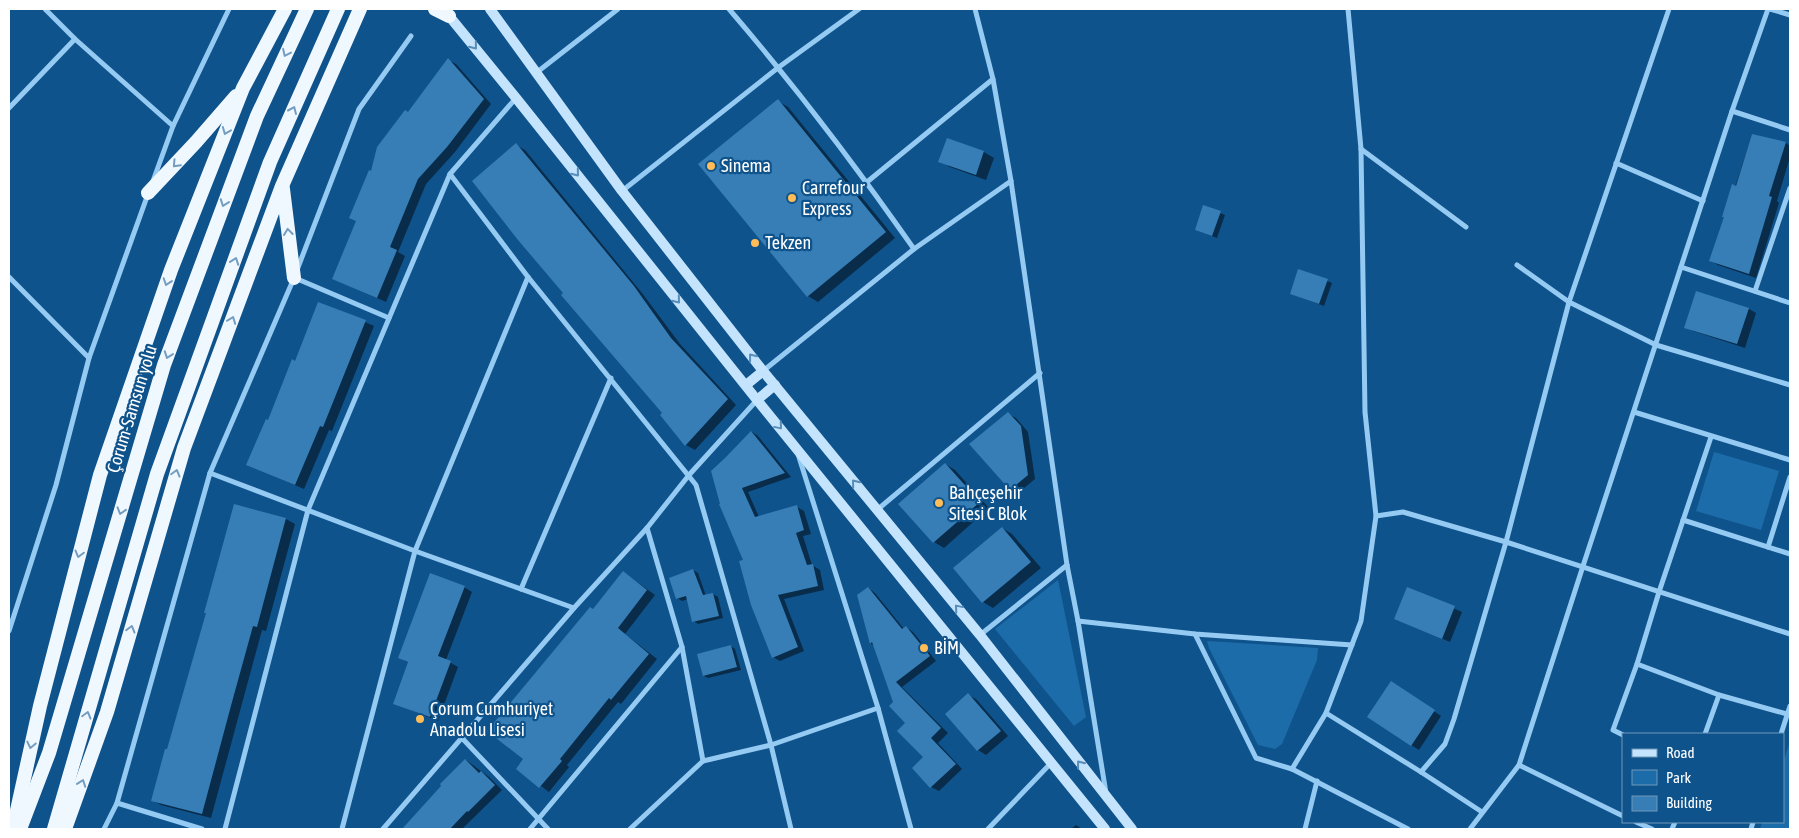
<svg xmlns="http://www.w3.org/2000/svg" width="1799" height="838" font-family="'Asap Condensed',sans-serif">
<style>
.green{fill:#1d6caa}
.shadow{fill:#0007}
.building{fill:#377eb6}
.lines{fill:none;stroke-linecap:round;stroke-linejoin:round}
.minor{stroke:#95caf3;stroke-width:5}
.secondary{stroke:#c4e3fd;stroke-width:10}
.trunk{stroke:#f0f8ff;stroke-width:14}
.oneway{stroke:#578db9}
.oneway2{stroke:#749dc0}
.poi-dot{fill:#ffbc57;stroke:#0f538c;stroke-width:2}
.labels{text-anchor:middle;stroke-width:4.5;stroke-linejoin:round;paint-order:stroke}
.poi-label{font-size:18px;fill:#fff;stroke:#0f538c;text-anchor:start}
.street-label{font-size:18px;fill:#fff;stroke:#0f538c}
</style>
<rect width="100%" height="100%" fill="#0f538c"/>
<!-- green -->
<g class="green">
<polygon points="1714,452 1779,471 1761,530 1696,511"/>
<polygon points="1058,580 1086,717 1074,726 995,629"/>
<polygon points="1207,641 1318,648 1317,660 1282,744 1275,749 1258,745 1209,648"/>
<polygon points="1790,741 1790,829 1760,829 1762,822 1783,822 1783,763"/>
</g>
<!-- shadow -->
<g class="shadow">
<polygon points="448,60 456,64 491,104 455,152 426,184 398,252 405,256 386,302 333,278 357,221 371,173 408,114"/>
<polygon points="778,101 788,107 895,238 818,302 808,296"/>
<polygon points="1752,135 1786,143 1790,146 1790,157 1777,201 1779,203 1756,278 1718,265 1711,261"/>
<polygon points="948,139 984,152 994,158 986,180 950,167 940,161"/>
<polygon points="516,145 525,150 642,293 680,344 736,405 695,450 686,445 663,414 564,293"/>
<polygon points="1220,213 1225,215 1217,238 1196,230"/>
<polygon points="1327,281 1332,283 1324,306 1291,294"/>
<polygon points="1749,309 1756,313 1745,348 1693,331 1686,327"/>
<polygon points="365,322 374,326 332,431 329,430 304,489 248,465 296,362"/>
<polygon points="1008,414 1016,418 1028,432 1035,479 1018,493 1011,489"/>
<polygon points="752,432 758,436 791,477 748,492 759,517 797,507 804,511 811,534 803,536 812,565 820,570 824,590 784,599 804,651 780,661 773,657 745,561 720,505"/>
<polygon points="945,464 955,470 989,508 944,548 934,542"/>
<polygon points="235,506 286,519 295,524 266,631 262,630 211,818 161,805 152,800 208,613"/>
<polygon points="1002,528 1012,534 1041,568 993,608 983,602"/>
<polygon points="693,570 698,573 706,596 713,594 718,597 723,618 698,624 694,621 688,599 682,601 677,598"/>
<polygon points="623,572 655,595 625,634 657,659 621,704 618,702 567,765 569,767 549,792 517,768 525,759 594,610"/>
<polygon points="464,587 472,592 446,660 458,667 438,721 394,703 409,663 399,658"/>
<polygon points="868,588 875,593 904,629 906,627 913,632 936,661 902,687 948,733 938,743 962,769 939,791 931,787 925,757 907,723 894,703 875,646 871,644 859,595"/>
<polygon points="1408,588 1462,612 1450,642 1396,619"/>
<polygon points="731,646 735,649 741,670 708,678 704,676"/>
<polygon points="1399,687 1441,716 1419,750 1411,745"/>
<polygon points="968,695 976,699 1008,736 986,755 978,750 946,714"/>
<polygon points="466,760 489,777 502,790 462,829 403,829"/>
<polygon points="1076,825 1082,829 1071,829"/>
</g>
<!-- building -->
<g class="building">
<polygon points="448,58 484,99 447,147 418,179 390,247 397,250 377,298 332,279 356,221 349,218 369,170 371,171 377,147 405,110 408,112"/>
<polygon points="778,99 886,232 807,297 698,164"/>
<polygon points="1752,134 1786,142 1769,196 1772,197 1749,274 1709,261 1724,217 1722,217 1732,184 1736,186"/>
<polygon points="947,138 984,151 976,175 938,162"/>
<polygon points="516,143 634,286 671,338 728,399 685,446 660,415 662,413 561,295 563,293 518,240 472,181"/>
<polygon points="1203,205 1221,211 1212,236 1195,230"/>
<polygon points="1298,269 1328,279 1319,304 1290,294"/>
<polygon points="1696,291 1749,308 1737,344 1684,328"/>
<polygon points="318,302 366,320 323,427 320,426 295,485 246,465 266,419 268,420 292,359 295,361"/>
<polygon points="1008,412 1021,426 1028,475 1010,490 969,444"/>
<polygon points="751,431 785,473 742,488 755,517 797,505 804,530 796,533 807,565 813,564 818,586 778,595 798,647 772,658 751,605 739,561 743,560 719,504 720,504 711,471 725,458"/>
<polygon points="945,463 980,502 933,543 898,504"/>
<polygon points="234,504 286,518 257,627 253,626 232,702 202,814 151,801 165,749 167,749 206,613 204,613"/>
<polygon points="1002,527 1031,562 982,603 953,568"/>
<polygon points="693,569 703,595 713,593 719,616 692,622 686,596 676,599 669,578"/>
<polygon points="623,571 647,590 618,628 649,654 611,700 609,698 560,759 562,761 539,788 516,769 523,759 487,731 590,607 593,609"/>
<polygon points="430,573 465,586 438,656 451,661 430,717 393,704 408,662 398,658"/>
<polygon points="868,587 902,629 906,626 930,656 896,682 941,728 931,738 956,764 930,788 912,768 923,757 897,731 905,723 889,706 893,702 872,642 870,644 857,595"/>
<polygon points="1407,587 1455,606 1442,639 1394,619"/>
<polygon points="731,645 737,667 703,676 697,654"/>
<polygon points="1391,681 1435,710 1411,746 1367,717"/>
<polygon points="968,693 1001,731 977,751 945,714"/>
<polygon points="465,759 479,773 481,771 495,785 468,812 467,811 450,829 402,829 441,786 440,784"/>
</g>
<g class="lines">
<!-- minor -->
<g class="minor">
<polyline points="45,9 75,39 173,126"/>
<path d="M729,9C795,86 856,166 914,249"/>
<polyline points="975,9 993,79 1011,181 1067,565 1078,621 1106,793"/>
<polyline points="1770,9 1790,15"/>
<polyline points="536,73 618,9"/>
<polyline points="9,108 75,39"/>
<polyline points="1732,111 1790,130"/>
<polyline points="1361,149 1466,227"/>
<polyline points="1616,163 1703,201"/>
<polyline points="450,174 528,277 696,485 771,745 791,829"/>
<polyline points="153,181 173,126 229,9"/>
<polyline points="867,182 993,79"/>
<polyline points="622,191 779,67 859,9"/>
<polyline points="1517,265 1569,302 1656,345 1790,385"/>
<polyline points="1681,267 1790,303"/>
<polyline points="297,270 359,109 411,36"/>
<polyline points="9,277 89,358"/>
<polyline points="295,278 389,318"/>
<polyline points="1755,291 1790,188"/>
<polyline points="763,371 914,249 1011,181"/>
<polyline points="1634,412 1790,460"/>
<polyline points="798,454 878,708 911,829"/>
<polyline points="210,473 415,551 574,608"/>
<polyline points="877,510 1040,373"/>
<polyline points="1376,516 1403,512 1506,542 1790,634"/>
<polyline points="1683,520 1790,554"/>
<polyline points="647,528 682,647 703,761"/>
<polyline points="1768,547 1790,477"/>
<polyline points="521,589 611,378"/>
<polyline points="1078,621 1195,634 1352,645"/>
<polyline points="9,631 56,485 89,358 148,194"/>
<polyline points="1195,634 1256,758 1292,769 1408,829"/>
<polyline points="980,635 1067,565"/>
<polyline points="1637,664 1719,695 1787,714"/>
<polyline points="1326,713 1421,772 1482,812"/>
<polyline points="1705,734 1719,695"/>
<polyline points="1781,734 1790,706"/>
<polyline points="1623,735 1613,730 1637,664 1659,592 1711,437"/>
<polyline points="461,737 548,829"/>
<polyline points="1519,765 1623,816"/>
<polyline points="1292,769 1326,713 1361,621 1376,516 1365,412 1361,149 1348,9"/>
<polyline points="1421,772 1445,744 1454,719 1506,542 1569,302 1669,9"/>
<polyline points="117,803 202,829"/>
<polyline points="1636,822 1652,829"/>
<polyline points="104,829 117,803 210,473 294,278"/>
<polyline points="225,829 308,510 450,174 516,98"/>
<polyline points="342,829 415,551 528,277"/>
<polyline points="383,829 574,608 647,528 689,475 757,400"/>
<polyline points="530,829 682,647"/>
<polyline points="630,829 703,761 771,745 878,708"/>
<polyline points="988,829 1051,763"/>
<polyline points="1305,829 1317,781"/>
<polyline points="1470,829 1519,765 1583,566 1732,111 1768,9"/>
<polyline points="1672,829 1675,822"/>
<polyline points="1751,829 1753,822"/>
</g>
<!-- secondary -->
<g class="secondary">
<polyline points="490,9 622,191 763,371 980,635 1132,829"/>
<polyline points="445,11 516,98 757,400 1105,829"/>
<polyline points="746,385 763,371"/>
<polyline points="757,400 775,385"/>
</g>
<!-- trunk -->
<g class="trunk">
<polyline points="435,9 449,16"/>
<polyline points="283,189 294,278"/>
<polyline points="148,193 196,142 236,96"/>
<polyline points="14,824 40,706 100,475 171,270 243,88 285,9"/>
<polyline points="20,829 49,753 164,365 257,116 307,9"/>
<polyline points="54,829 157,474 270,162 338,9"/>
<polyline points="65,829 107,712 184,448 282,186 360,9"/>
</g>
</g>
<!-- one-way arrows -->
<defs><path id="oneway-chevron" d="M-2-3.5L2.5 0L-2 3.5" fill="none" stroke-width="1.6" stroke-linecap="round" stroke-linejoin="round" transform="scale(1.25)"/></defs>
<g class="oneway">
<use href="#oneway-chevron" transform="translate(474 46) rotate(51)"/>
<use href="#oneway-chevron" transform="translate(576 173) rotate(51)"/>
<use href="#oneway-chevron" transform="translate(677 300) rotate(51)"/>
<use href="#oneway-chevron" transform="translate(752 357) rotate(-128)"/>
<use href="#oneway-chevron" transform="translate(779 426) rotate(50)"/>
<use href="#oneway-chevron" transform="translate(855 483) rotate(-129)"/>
<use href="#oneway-chevron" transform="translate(958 608) rotate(-130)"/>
<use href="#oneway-chevron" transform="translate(1080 764) rotate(-128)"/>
</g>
<g class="oneway2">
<use href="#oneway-chevron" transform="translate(286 53) rotate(115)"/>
<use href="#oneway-chevron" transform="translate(293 110) rotate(-66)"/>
<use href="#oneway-chevron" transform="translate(226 131) rotate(112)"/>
<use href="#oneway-chevron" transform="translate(176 164) rotate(133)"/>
<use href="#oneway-chevron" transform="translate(224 203) rotate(110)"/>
<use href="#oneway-chevron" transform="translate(288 232) rotate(-97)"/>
<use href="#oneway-chevron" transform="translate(235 261) rotate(-70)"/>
<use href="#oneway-chevron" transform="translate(167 282) rotate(109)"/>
<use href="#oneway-chevron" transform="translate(232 320) rotate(-69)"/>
<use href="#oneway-chevron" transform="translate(168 355) rotate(110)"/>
<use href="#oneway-chevron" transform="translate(176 473) rotate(-74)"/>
<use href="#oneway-chevron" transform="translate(121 511) rotate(107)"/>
<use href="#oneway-chevron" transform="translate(79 554) rotate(105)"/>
<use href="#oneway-chevron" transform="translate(131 629) rotate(-74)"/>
<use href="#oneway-chevron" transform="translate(87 715) rotate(-74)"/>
<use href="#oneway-chevron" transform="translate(31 745) rotate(102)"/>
<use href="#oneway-chevron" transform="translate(82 783) rotate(-70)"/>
</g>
<!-- markers -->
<g class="poi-dot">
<circle cx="711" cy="166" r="5"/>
<circle cx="792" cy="198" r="5"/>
<circle cx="755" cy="243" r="5"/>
<circle cx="939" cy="503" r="5"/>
<circle cx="924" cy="648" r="5"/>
<circle cx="420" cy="719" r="5"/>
</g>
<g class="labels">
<!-- poi labels -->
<g class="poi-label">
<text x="721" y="172">Sinema</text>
<text x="802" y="194">Carrefour<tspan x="802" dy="21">Express</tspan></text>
<text x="765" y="249">Tekzen</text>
<text x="949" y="499">Bahçeşehir<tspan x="949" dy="21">Sitesi C Blok</tspan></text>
<text x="934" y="654">BİM</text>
<text x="430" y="715">Çorum Cumhuriyet<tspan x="430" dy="21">Anadolu Lisesi</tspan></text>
</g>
<!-- street labels -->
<g class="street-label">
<text transform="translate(132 409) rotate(-73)" y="6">Çorum-Samsun yolu</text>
</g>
</g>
<!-- border -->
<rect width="1799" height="838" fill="none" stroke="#ffffff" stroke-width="20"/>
<!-- legend -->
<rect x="1622" y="733" width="162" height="90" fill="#0f538c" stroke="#6f98ba"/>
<rect x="1632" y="749" width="25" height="8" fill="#c4e3fd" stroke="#6f98ba"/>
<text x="1666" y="758" font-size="15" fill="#ffffff">Road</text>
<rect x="1632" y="770" width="25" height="15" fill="#1d6caa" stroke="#6f98ba"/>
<text x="1666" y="783" font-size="15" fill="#ffffff">Park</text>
<rect x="1632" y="796" width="25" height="15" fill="#377eb6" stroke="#6f98ba"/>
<text x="1666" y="808" font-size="15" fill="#ffffff">Building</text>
</svg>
